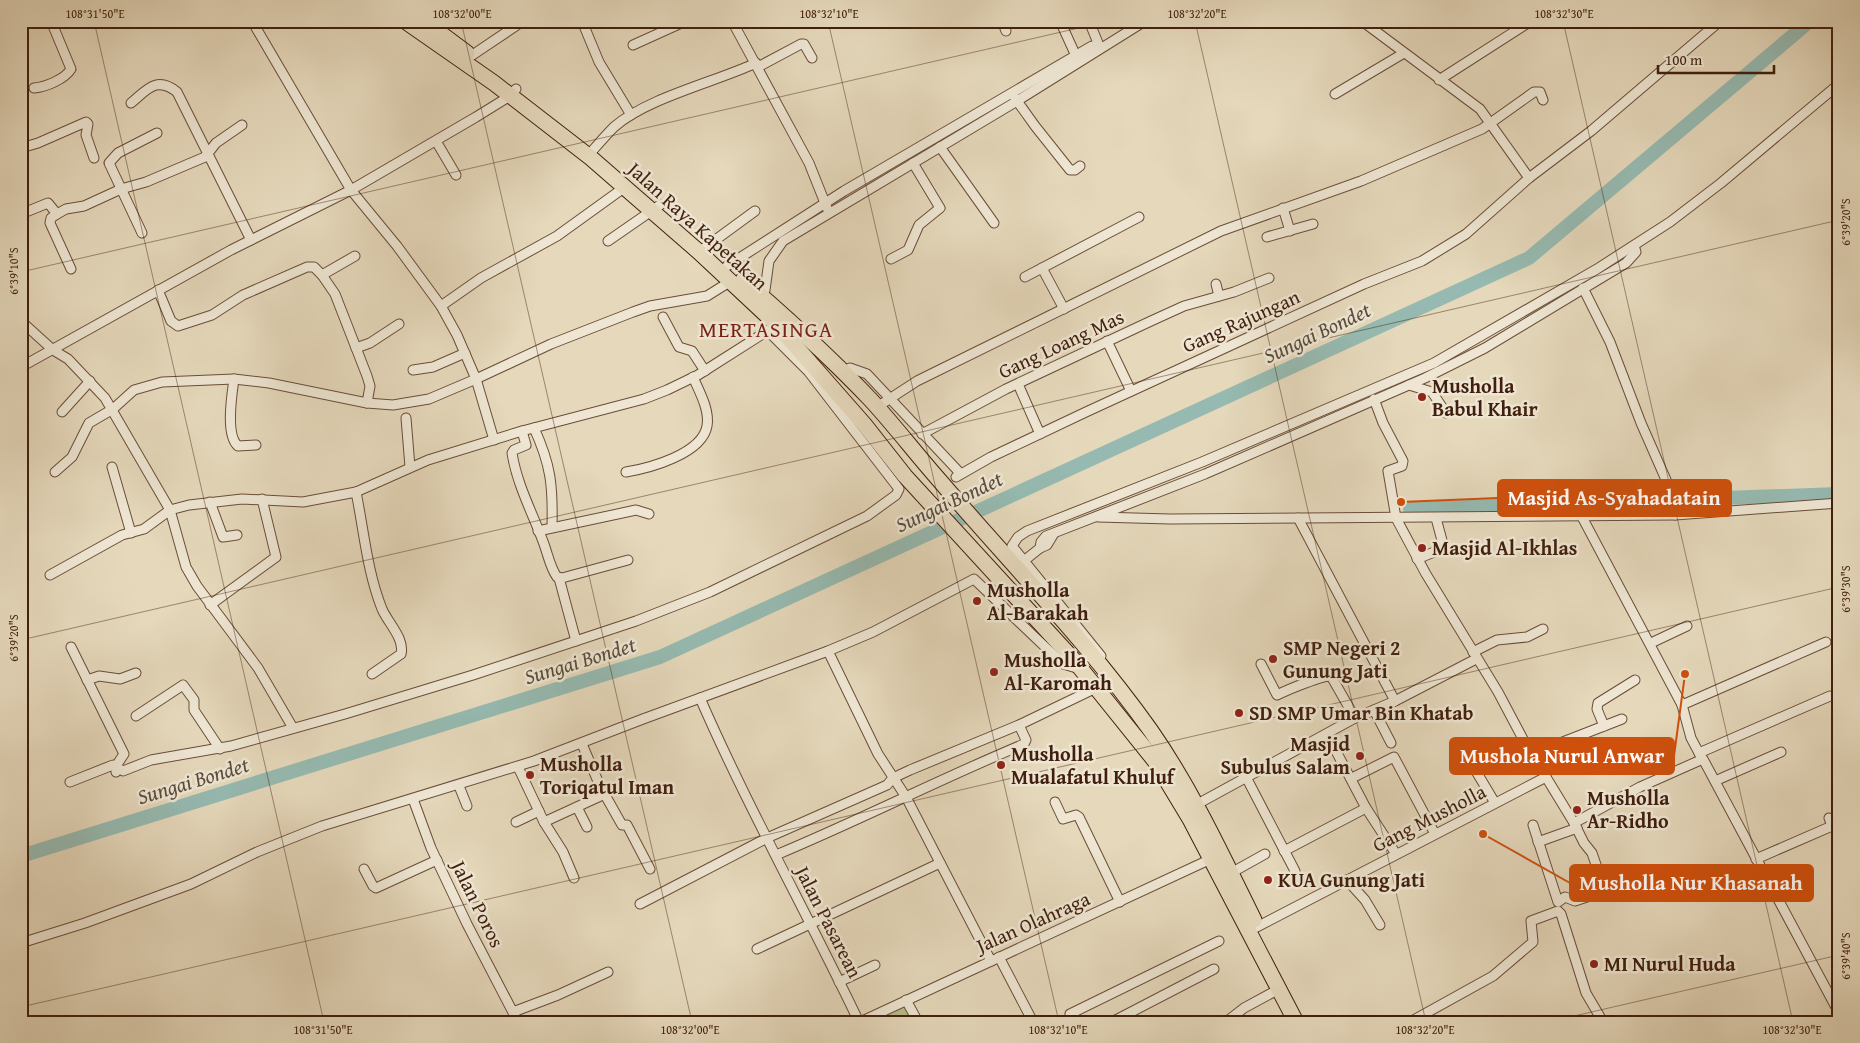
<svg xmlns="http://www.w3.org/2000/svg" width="1860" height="1043" font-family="'Gentium Book Plus',serif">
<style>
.green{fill:#b8be8d;stroke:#7c6e4e}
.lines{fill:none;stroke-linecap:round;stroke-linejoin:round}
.river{stroke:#96bab1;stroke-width:14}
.street-casing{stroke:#6a4d39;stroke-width:11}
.highway-casing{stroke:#411f0e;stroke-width:17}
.street{stroke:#eee6d3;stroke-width:9}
.highway{stroke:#e5d8bb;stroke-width:15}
.ticks{fill:none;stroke:#411f0e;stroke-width:1;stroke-opacity:0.45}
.poi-dot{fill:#8f2418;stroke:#eee6d3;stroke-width:2}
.labels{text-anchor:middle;stroke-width:5;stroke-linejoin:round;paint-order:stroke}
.street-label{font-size:20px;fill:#411f0e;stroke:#eee6d3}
.poi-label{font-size:20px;font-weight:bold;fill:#411f0e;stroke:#eee6d3;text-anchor:start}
.water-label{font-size:21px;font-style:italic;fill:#5a4e3f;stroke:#eee6d3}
.quarter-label{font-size:22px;letter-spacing:1px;fill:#7a1f14;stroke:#eee6d3}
.leader{fill:none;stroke:#cf500c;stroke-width:2}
.callout-dot{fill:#cf500c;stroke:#eee6d3;stroke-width:2}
.callout{fill:#cf500c;stroke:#cf500c;stroke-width:2}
.callout-label{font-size:21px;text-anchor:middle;font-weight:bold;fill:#fff}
.neatline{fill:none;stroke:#411f0e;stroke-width:2}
.ticks-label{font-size:12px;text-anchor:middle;fill:#411f0e}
</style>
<rect width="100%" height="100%" fill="#e5d8bb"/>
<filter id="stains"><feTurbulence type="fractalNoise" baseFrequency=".004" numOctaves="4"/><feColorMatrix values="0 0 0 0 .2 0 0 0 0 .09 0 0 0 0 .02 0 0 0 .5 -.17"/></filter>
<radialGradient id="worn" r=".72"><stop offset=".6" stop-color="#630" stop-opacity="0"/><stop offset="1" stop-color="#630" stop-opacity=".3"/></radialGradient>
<!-- green -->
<polygon class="green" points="905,1002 915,1022 865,1022"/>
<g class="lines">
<!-- river -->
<g class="river">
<polyline points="1410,509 1839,494"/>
<polyline points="21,856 660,657 1529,258 1810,21"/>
</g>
<defs>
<g id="street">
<polyline points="252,21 351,190 397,246 441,306 457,335 476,379 551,344 633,312 650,306 707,296 731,281"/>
<polyline points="582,21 599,62 631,115"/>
<polyline points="732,21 809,163 827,208"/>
<polyline points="1002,21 1006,31"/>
<polyline points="1060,21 1076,56"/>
<polyline points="1089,21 1098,43"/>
<polyline points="1362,21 1480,109 1529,178"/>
<polyline points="633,45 686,21"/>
<polyline points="471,56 523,21"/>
<polyline points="758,67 801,44 804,44 812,58"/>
<polyline points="1439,80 1531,21"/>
<path d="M34,88C46,87 65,79 71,69L51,21"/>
<polyline points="1335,94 1404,53"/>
<polyline points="1015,98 1035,126 1070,170 1075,170 1080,166"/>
<path d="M131,103C146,91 156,75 177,92L251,240"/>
<polyline points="436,141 456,175"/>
<polyline points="940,147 994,223"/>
<polyline points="21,148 38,143 86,122 88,124 86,135 94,158"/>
<path d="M593,150C600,142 607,134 614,127C647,98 715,82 756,63"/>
<polyline points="1283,208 1290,231"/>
<polyline points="21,214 48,203 57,214 66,209 84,206 121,189 146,182 205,157 216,143 242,125"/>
<polyline points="57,214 51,218 50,223 71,269"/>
<polyline points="142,233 109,163 118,153 157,133"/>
<polyline points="1267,237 1313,224"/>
<polyline points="608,241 660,205"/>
<polyline points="699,252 755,211"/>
<polyline points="355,256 322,275 335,294 367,376 370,386 367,403"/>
<polyline points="891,259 908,250 919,225 940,208 913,163"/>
<polyline points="727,266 844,191 1092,46"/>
<polyline points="1042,268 1064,309"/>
<polyline points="1025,277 1139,217"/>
<polyline points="1216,284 1219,296"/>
<polyline points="1583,288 1610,342 1641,423 1674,498 1675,515"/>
<polyline points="158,290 171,321 178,326 212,315 243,295 307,267 314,267 322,275"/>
<polyline points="761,298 765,290 769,261 783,241 1017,101 1145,21"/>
<polyline points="441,306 481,278 557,236 625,187"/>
<polyline points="663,317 679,347 692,351 705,371"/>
<polyline points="21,321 53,350 68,359 105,398 170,510 189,505 242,499 303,502 356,492 428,460 522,431 644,399 667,390 698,375 772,328"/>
<polyline points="1107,341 1131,391"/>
<polyline points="356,348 370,343 399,324"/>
<polyline points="21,367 231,250 351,190 476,117 510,96 516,89"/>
<polyline points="413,370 433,367 465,353"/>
<polyline points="843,372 850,368 867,374 960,473"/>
<path d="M234,379C232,394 225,435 238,446L256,445"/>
<polyline points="1018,384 1040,434"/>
<polyline points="1409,385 1432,392 1446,413"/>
<polyline points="1374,399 1383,423 1403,461 1402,466 1388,471 1396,518 1426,574 1498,692 1524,741 1574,823 1584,843 1592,853 1605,891 1575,901 1565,897 1558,902 1533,825"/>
<polyline points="877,407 917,381 1221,231 1361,181 1482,129 1534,92 1540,92 1543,100"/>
<polyline points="62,412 90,381"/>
<polyline points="406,418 410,467"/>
<path d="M534,428C551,465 553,486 552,526"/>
<path d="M522,431L526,445L514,450L512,453C517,485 533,514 544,544C548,555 550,567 557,577L562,578L628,560"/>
<polyline points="922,434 1006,389 1151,321 1184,306 1234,292 1269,278"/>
<polyline points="112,467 131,533"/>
<polyline points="55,472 72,457 89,423 113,409 134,390 162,382 234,379 269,383 367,403 393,405 429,399 476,379 494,440"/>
<path d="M626,472C650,468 702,454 707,426C710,410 699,391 693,377"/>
<polyline points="956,477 991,457 1086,412 1364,284 1422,261 1466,234 1529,178 1591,131 1720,21"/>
<path d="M356,492C364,531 367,571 382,609C388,623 405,639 401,654L372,674"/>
<polyline points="210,502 223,537 237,535"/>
<polyline points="1581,515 1682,705"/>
<polyline points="1098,517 1170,519 1675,515 1839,503"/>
<polyline points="1298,518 1395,701"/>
<polyline points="538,531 636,510 649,514"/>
<polyline points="1040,548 1047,545 1053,535"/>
<polyline points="1417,559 1444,548 1436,518"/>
<polyline points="1025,560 1040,548 1041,542 1046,536 1205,474 1425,378 1485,348 1626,263 1636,252 1634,246"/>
<polyline points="50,575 122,535 144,529 170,510 186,567 197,586 258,668 293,728"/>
<polyline points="559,578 576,641"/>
<polyline points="210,605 276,557 262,499"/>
<polyline points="1651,643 1687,626"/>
<polyline points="71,647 124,754 116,766 116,772"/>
<polyline points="828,651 878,754 906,797 991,961"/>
<polyline points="1473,652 1497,640 1527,637 1543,629"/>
<polyline points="1101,656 1012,546 1018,537 1027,531 1202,462 1434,363 1597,269 1670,222 1721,183 1839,84"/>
<path d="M1261,664L1277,695C1287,690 1323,675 1331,676L1355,718"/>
<polyline points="87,680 99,676 120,679 136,673"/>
<path d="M700,698C748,808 807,913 859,1022"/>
<polyline points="1374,710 1391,743"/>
<polyline points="136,716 183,685 194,700 194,710 220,749"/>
<polyline points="1604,726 1597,709 1598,703 1635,680"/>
<polyline points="1327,734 1366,808 1396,854"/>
<polyline points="582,744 600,786 622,825 627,825 650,869"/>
<polyline points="1464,751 1495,803"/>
<polyline points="1699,753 1691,738 1682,705 1826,642"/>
<polyline points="1532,754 1622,719"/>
<polyline points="1701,757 1699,753 1830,696"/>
<polyline points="518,767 544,822 563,852 574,878"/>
<polyline points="1246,777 1295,871"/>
<polyline points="1352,778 1394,757 1435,834"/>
<polyline points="1715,781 1781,752"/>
<polyline points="70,782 113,765 123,771 151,760 231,746 345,714 473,675 636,621 710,592 867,516 896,495 899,489 808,371 768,331"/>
<polyline points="459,786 467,806"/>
<polyline points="413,799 431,848 467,924 518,1022"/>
<polyline points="1055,802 1063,819 1076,815 1079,817 1120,902"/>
<polyline points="577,807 587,827"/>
<polyline points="1192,807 1355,718 1395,701 1476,659"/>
<polyline points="516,822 539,811"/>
<polyline points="544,822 605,794"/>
<polyline points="1574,823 1640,787 1703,759 1839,1013"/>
<polyline points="1538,842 1577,828"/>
<polyline points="1284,851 1366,808"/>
<path d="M776,855C860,820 940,779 1024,744L1026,740L1019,725"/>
<polyline points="1756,859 1832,826 1829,818"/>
<polyline points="364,869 373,886 376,888 437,860"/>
<polyline points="1231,873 1265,854"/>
<polyline points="1347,880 1365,900 1380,925"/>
<polyline points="640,904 767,838 887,785 893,778 910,770 1019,725 1096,688"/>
<polyline points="1249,931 1546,777"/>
<polyline points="21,943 85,923 191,884 257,852 322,826 534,761 643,719 828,651 873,632 974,579 1063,664 1080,669"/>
<polyline points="757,949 940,863"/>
<polyline points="999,957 1033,1022"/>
<polyline points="839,982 875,965"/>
<polyline points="906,1000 918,1022"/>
<polyline points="513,1012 558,995 608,972"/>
<polyline points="860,1022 1213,858"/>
<polyline points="1071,1022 1070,1014 1219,941"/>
<polyline points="1112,1022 1214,969"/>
<polyline points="1226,1022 1244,1008 1279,989"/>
<polyline points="1410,1022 1493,976 1533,942 1531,921 1558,911 1561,914 1586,993 1603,1022"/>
</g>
<g id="highway">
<polyline points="405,21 494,83 591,158 699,252 777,325 864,424 905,476 1073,659 1155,761 1190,819 1296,1022"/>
<polyline points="424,21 467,53"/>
<path d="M743,280C787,318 830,357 870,399C895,426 916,454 940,481C1011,564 1088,642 1151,731C1192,790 1223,857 1254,920"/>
</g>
</defs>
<!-- street casing -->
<use href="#street" class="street-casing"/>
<!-- highway casing -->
<use href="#highway" class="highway-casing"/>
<!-- street -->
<use href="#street" class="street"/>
<!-- highway -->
<use href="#highway" class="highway"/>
</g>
<!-- ticks -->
<path class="ticks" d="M94,21L324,1022M461,21L692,1022M828,21L1059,1022M1195,21L1426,1022M1563,21L1793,1022M21,272L1109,21M21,640L1839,220M21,1007L1839,587M1548,1022L1839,955"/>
<!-- markers -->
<g class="poi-dot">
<circle cx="1422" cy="397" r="5"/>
<circle cx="1422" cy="548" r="5"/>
<circle cx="977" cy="601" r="5"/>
<circle cx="1273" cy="659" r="5"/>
<circle cx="994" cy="672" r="5"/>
<circle cx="1239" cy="713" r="5"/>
<circle cx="1360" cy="756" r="5"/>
<circle cx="1001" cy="765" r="5"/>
<circle cx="530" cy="775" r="5"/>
<circle cx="1577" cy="810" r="5"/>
<circle cx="1268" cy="880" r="5"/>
<circle cx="1594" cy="964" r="5"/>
</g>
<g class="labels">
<!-- street labels -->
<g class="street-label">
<text transform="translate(698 226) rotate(42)" y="7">Jalan Raya Kapetakan</text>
<text transform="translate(1241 321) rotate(-24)" y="7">Gang Rajungan</text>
<text transform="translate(1061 344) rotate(-25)" y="7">Gang Loang Mas</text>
<text transform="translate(1429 818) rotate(-27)" y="7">Gang Musholla</text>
<text transform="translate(478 904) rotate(64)" y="7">Jalan Poros</text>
<text transform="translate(829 922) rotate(63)" y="7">Jalan Pasarean</text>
<text transform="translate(1033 922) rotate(-24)" y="7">Jalan Olahraga</text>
</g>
<!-- poi labels -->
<g class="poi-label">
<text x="1432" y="393">Musholla<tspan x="1432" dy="23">Babul Khair</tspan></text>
<text x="1432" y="555">Masjid Al-Ikhlas</text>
<text x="987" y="597">Musholla<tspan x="987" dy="23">Al-Barakah</tspan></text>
<text x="1283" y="655">SMP Negeri 2<tspan x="1283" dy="23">Gunung Jati</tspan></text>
<text x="1004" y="667">Musholla<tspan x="1004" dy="23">Al-Karomah</tspan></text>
<text x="1249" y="720">SD SMP Umar Bin Khatab</text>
<text x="1350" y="751" text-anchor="end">Masjid<tspan x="1350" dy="23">Subulus Salam</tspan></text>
<text x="1011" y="761">Musholla<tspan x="1011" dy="23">Mualafatul Khuluf</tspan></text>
<text x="540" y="771">Musholla<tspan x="540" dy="23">Toriqatul Iman</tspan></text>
<text x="1587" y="805">Musholla<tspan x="1587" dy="23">Ar-Ridho</tspan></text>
<text x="1278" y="887">KUA Gunung Jati</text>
<text x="1604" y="971">MI Nurul Huda</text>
</g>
<!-- water labels -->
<g class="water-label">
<text transform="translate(1317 333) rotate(-25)" y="7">Sungai Bondet</text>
<text transform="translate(949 502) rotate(-25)" y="7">Sungai Bondet</text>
<text transform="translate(580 661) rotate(-17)" y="7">Sungai Bondet</text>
<text transform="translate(193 781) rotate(-17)" y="7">Sungai Bondet</text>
</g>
<!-- quarter labels -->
<g class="quarter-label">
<text x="766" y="337">MERTASINGA</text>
</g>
</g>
<!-- callouts -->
<path class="leader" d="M1401 502L1498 498M1685 674L1674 756M1483 834L1570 883"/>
<g class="callout-dot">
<circle cx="1401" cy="502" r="5"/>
<circle cx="1685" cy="674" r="5"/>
<circle cx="1483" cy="834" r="5"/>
</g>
<g class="callout">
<rect x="1498" y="480" width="233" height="36" rx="5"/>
<rect x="1450" y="738" width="224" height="36" rx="5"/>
<rect x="1570" y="865" width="243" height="36" rx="5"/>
</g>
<g class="callout-label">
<text x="1614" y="505">Masjid As-Syahadatain</text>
<text x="1562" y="763">Mushola Nurul Anwar</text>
<text x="1691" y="890">Musholla Nur Khasanah</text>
</g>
<!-- margin -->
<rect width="1860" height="1043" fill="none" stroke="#e5d8bb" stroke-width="55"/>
<!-- scale -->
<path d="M1658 65v8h116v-8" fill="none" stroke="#411f0e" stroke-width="2.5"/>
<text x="1665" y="65" font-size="15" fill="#411f0e" stroke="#eee6d3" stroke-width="4" paint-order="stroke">100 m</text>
<rect x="28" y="28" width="1804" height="988" class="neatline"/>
<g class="ticks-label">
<text x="95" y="18">108°31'50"E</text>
<text x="462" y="18">108°32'00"E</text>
<text x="829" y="18">108°32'10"E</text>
<text x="1197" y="18">108°32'20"E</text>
<text x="1564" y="18">108°32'30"E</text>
<text transform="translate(1846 222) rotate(-90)" y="4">6°39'20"S</text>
<text transform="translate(14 271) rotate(-90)" y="4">6°39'10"S</text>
<text transform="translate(1846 589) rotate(-90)" y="4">6°39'30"S</text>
<text transform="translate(14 638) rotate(-90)" y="4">6°39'20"S</text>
<text transform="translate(1846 956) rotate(-90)" y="4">6°39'40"S</text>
<text x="323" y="1034">108°31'50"E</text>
<text x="690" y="1034">108°32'00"E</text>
<text x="1058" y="1034">108°32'10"E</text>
<text x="1425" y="1034">108°32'20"E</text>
<text x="1792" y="1034">108°32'30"E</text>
</g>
<rect width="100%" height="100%" filter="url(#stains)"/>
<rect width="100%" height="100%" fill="url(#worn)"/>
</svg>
